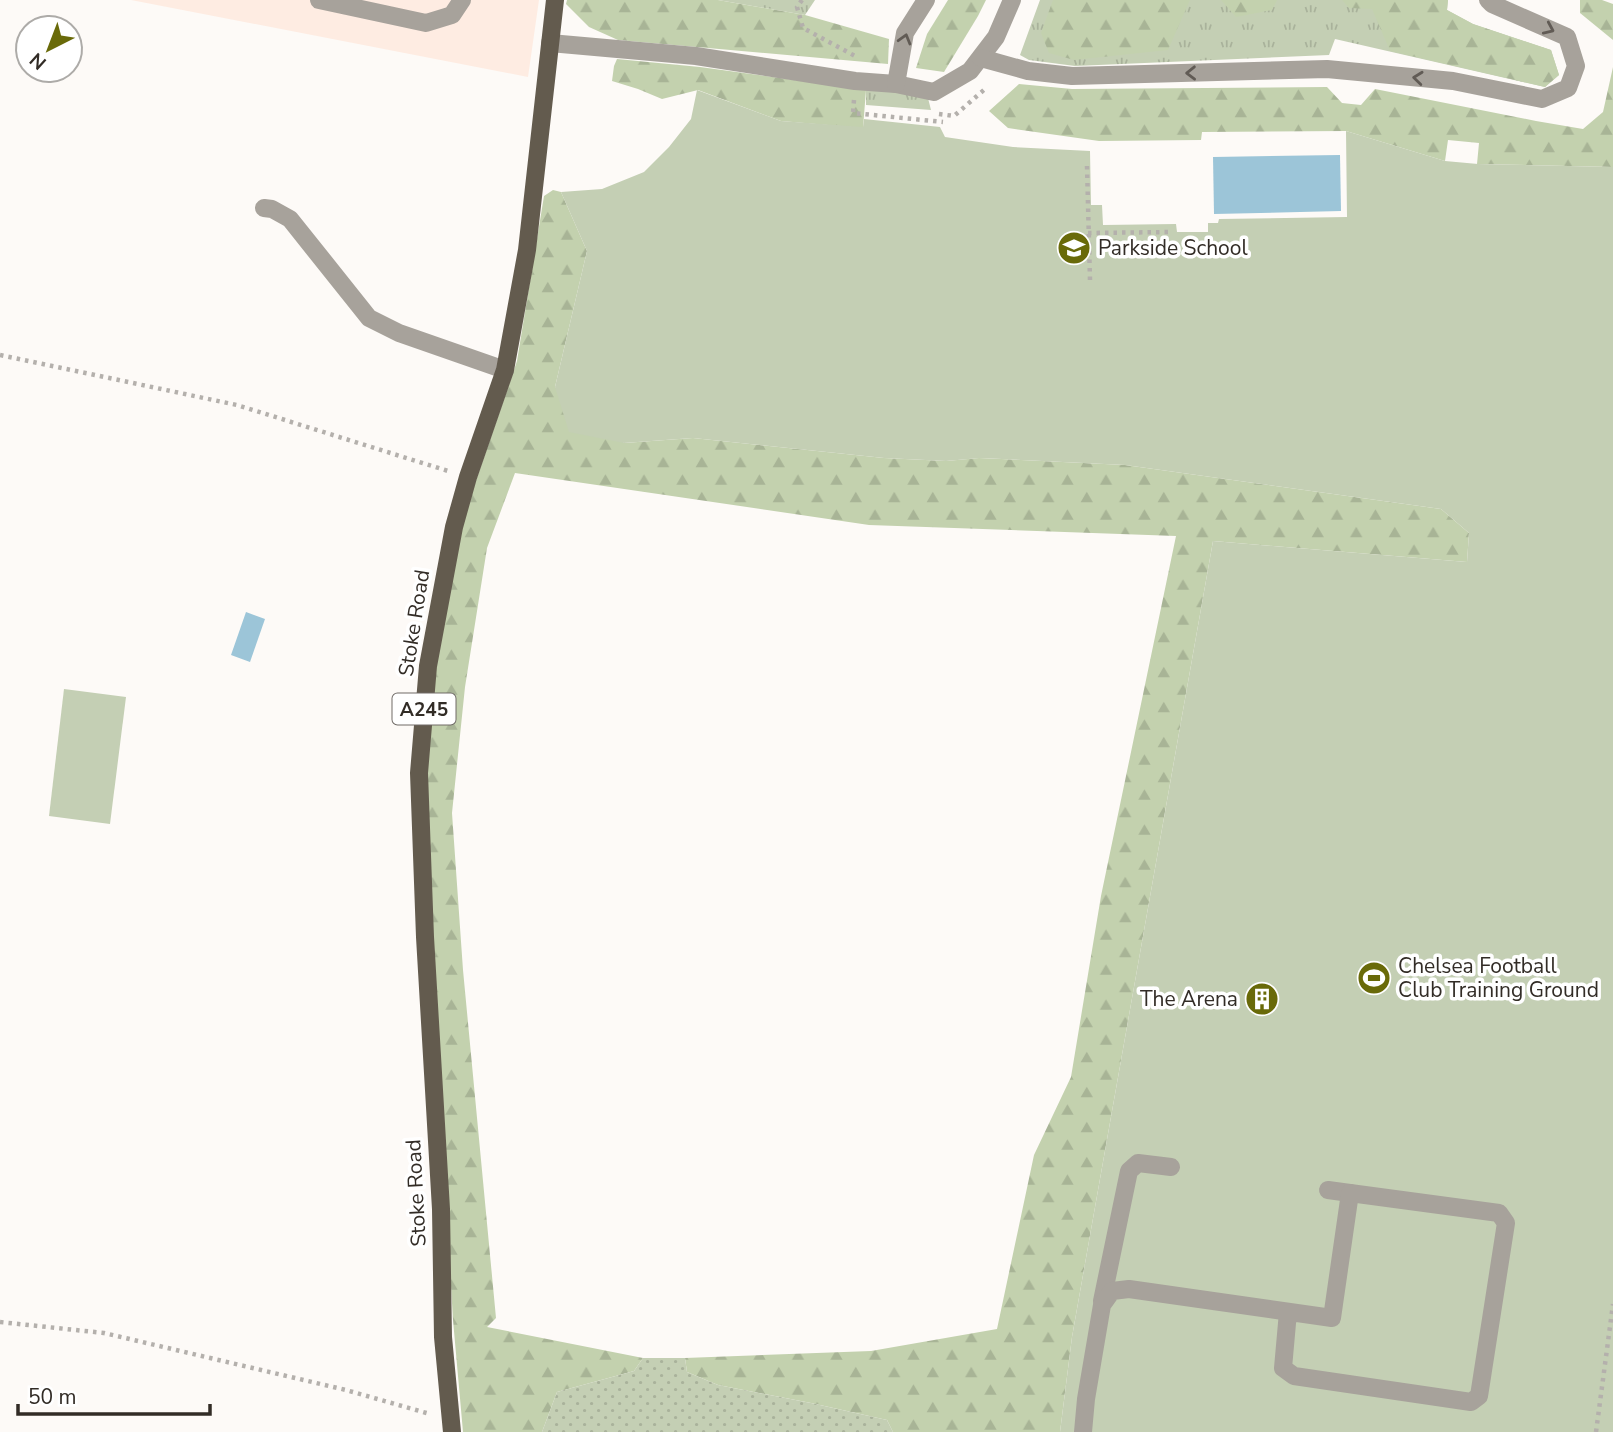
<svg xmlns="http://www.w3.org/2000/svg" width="1613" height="1432" font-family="'Nunito Sans',sans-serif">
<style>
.commercial{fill:#feece2}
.grass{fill:url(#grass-tufts)}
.forest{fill:url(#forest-firs)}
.park{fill:#c4cfb4}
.garden{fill:url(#garden-dots)}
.water{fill:#9cc5d8}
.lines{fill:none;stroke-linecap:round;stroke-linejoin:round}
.path{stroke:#b4b0ac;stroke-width:4.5;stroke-dasharray:3.5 5;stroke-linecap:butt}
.minor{stroke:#a7a29b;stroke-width:18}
.major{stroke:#635b4e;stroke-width:18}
.oneway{stroke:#615b55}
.labels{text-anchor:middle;stroke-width:7;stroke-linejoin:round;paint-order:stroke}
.shield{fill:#fff;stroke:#706b67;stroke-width:2}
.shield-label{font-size:19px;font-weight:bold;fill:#322c26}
.poi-label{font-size:21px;fill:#322c26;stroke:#fff;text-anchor:start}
.street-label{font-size:21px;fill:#322c26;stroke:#fff}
</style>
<defs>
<pattern id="grass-tufts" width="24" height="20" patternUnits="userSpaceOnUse" patternTransform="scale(1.75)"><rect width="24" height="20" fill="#c4cfb4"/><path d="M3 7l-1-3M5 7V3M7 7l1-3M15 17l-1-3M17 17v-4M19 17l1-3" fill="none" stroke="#a9b29b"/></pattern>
<pattern id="forest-firs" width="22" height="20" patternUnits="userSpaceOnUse" patternTransform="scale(1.75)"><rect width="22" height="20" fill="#c3d1ae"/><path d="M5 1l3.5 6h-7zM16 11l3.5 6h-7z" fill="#a8b496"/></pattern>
<pattern id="garden-dots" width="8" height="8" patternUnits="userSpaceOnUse" patternTransform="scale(1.75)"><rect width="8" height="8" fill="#c4cfb4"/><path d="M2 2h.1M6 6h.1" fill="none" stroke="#a9b29b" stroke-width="1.8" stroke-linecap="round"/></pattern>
</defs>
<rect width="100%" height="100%" fill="#fdfaf7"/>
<!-- commercial -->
<polygon class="commercial" points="131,0 539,0 528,77"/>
<!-- grass -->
<g class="grass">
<polygon points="718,0 815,0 805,15"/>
<polygon points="1040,0 1448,0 1447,10 1473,24 1551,50 1559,75 1545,87 1335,39 1329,55 1075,66 1029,60 1020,55"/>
<polygon points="866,90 927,94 931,110 866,105"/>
</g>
<!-- forest -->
<g class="forest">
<polygon points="567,0 718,0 805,15 889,39 888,64 618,40 589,27 566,4"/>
<polygon points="948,0 986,0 978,16 944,72 916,68 927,34"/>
<polygon points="1053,0 1190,0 1168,50 1074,60 1049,53 1041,33"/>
<polygon points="1221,0 1277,0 1272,10 1236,17"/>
<polygon points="1342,0 1448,0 1447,10 1473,24 1551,50 1559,75 1545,87 1390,51 1372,9 1349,8"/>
<polygon points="1580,0 1602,0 1613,4 1613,40 1580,13"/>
<polygon points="617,59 700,67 866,90 863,128 781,121 698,90 662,99 638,89 612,81 614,66"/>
<polygon points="1613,67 1613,167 1477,164 1479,143 1448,140 1445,161 1346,131 1202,132 1201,140 1099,141 1008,128 989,111 1019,84 1072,89 1327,87 1342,103 1361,105 1375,89 1536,121 1583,129 1603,112"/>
<polygon points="553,190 561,192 587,251 555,387 624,443 693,438 884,458 946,461 979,458 1125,465 1441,509 1469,533 1467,562 1213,541 1072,1337 1060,1432 893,1432 887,1420 811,1403 718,1385 687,1372 685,1358 871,1351 997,1329 1034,1155 1071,1077 1101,896 1176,536 869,525 515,473 487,548 465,687 452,813 463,970 496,1318 487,1327 643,1358 634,1371 557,1392 542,1432 463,1432 453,1320 441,1115 425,774 436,661 460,527 517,361 544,196"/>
</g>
<!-- park -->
<g class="park">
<polygon points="697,90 781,121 863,127 864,119 940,127 945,137 1013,147 1090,151 1091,205 1102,205 1103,225 1176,224 1177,232 1208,232 1208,223 1218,223 1219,219 1347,217 1346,131 1445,161 1478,164 1613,167 1613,1432 1060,1432 1072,1337 1213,541 1467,562 1469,533 1441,509 1125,465 980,458 946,461 884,458 693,438 624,443 569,432 555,387 587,251 561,192 602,189 644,172 669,147 691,119"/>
<polygon points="64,689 126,697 110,824 49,816"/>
</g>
<!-- garden -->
<polygon class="garden" points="643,1358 685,1358 687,1372 718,1385 811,1403 887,1420 893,1432 542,1432 557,1392 634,1371"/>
<!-- water -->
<g class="water">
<polygon points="1340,155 1341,211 1214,214 1213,157"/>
<polygon points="246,612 265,619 250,662 231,655"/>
</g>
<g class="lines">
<!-- path -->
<g class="path">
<polyline points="802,0 797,7 803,28 855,56 855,60"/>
<polyline points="854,100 853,113 943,122"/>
<polyline points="939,114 954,116 985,89"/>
<polyline points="1087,166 1090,280"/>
<polyline points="1088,233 1170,232"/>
<polyline points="0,355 237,405 448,471"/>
<polyline points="0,1322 104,1333 346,1390 430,1414"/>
<polyline points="1596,1432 1613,1304"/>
</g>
<!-- minor -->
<g class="minor">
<polyline points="319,0 426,23 452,15 462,0"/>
<polyline points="550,43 696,56 855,81 896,84 934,92 970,71 996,37 1012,0"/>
<polyline points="981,58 1028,71 1072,76 1327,69 1453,81 1542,99 1568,88 1576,66 1567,37 1492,4 1488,0"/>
<polyline points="896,84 905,33 926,0"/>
<polyline points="264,208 272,209 290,219 369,318 399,333 505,370"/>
<polyline points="1328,1190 1350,1193"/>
<polyline points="1102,1301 1129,1171 1138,1163 1171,1167"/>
<polyline points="1083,1432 1086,1399 1102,1305 1112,1291 1129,1289 1332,1318 1350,1193 1499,1213 1506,1223 1479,1396 1471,1402 1294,1376 1283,1368 1288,1312"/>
</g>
<!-- major -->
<polyline class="major" points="452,1432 443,1337 441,1209 425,937 419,773 428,666 454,527 468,477 505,370 527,250 555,0"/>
</g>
<!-- one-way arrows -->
<defs><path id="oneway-chevron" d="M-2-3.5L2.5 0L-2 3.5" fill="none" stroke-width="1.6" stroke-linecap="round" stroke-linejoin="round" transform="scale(1.75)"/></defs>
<g class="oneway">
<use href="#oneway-chevron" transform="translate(1549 29) rotate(24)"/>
<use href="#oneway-chevron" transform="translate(905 39) rotate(-74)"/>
<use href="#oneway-chevron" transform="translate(1191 73) rotate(179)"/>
<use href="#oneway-chevron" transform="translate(1418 78) rotate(-174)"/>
</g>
<!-- icons -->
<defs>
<symbol id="school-disc" viewBox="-11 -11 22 22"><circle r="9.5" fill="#696a09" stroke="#fff"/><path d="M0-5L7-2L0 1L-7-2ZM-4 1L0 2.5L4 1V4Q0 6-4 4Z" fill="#fff"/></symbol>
<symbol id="stadium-disc" viewBox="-11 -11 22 22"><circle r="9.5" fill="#696a09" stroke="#fff"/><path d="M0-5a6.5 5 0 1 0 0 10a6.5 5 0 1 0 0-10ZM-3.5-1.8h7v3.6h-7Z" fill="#fff"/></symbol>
<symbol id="building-disc" viewBox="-11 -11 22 22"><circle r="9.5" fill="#696a09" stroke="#fff"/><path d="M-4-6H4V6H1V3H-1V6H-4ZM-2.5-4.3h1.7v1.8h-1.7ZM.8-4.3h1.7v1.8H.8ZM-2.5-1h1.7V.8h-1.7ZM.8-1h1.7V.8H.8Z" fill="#fff"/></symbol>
</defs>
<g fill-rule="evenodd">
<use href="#school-disc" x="1055" y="229" width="38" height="38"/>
<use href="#stadium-disc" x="1355" y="959" width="38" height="38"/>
<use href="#building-disc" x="1243" y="980" width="38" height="38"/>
</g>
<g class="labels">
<!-- shield labels -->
<rect class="shield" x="392.5" y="693.5" width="63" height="31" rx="5"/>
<g class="shield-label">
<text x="424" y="716">A245</text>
</g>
<!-- poi labels -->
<g class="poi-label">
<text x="1098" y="255">Parkside School</text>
<text x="1398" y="973">Chelsea Football<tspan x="1398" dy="24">Club Training Ground</tspan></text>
<text x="1238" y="1006" text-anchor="end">The Arena</text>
</g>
<!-- street labels -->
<g class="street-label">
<text transform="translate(414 623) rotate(-81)" y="7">Stoke Road</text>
<text transform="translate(416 1193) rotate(-93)" y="7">Stoke Road</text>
</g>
</g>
<!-- north arrow -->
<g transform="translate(49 49) rotate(222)"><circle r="33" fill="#ffffff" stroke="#adaba8" stroke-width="2"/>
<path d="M0-5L12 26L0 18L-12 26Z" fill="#696a09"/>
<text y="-10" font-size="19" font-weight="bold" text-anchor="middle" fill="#322c26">N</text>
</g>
<!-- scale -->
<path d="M18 1404v10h192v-10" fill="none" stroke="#322c26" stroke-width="3.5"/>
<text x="28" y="1404" font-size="21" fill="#322c26" stroke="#ffffff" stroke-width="5" paint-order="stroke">50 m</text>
</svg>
